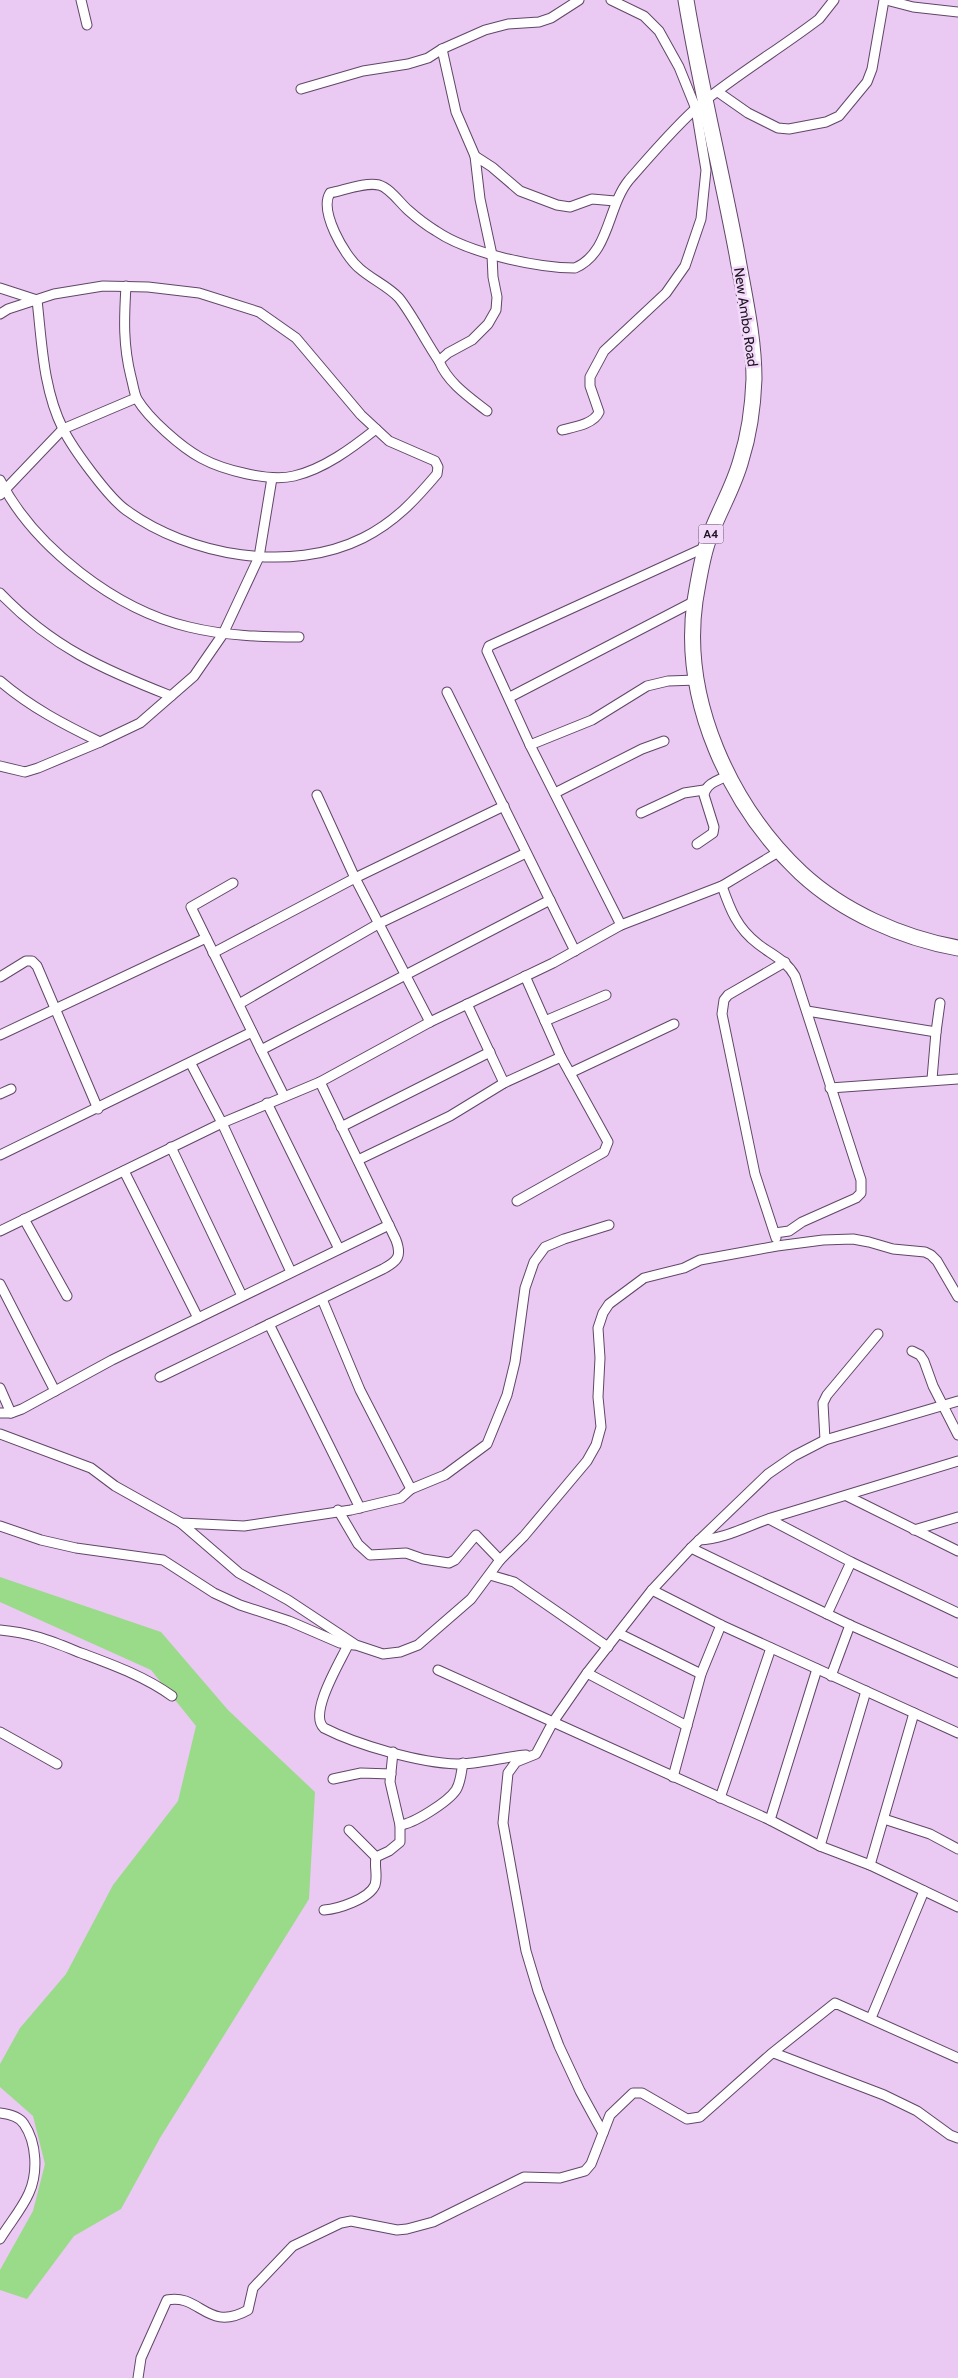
<svg xmlns="http://www.w3.org/2000/svg" width="958" height="2378" font-family="Cabin,sans-serif">
<style>
.green{fill:#99db88}
.lines{fill:none;stroke-linecap:round;stroke-linejoin:round}
.street-casing{stroke:#614668;stroke-width:11}
.primary-casing{stroke:#614668;stroke-width:17}
.street{stroke:#fff;stroke-width:9}
.primary{stroke:#fff;stroke-width:15}
.labels{text-anchor:middle;stroke-width:5;stroke-linejoin:round;paint-order:stroke}
.shield{fill:#f3d9fa;stroke:#5e4e62;stroke-width:1}
.shield-label{font-size:12px;font-weight:bold;fill:#1e1321}
.street-label{font-size:14px;fill:#1e1321;stroke:#f3d9fa}
</style>
<rect width="100%" height="100%" fill="#eac9f2"/>
<!-- green -->
<polygon class="green" points="0,1577 161,1632 228,1710 315,1792 309,1899 160,2138 121,2209 74,2236 27,2299 0,2290 0,2270 33,2211 45,2164 33,2116 0,2087 0,2064 20,2028 66,1974 113,1885 178,1801 196,1726 151,1670 0,1602"/>
<g class="lines">
<defs>
<g id="street">
<polyline points="81,0 87,25"/>
<polyline points="886,0 913,7 958,12"/>
<polyline points="442,49 456,112 475,156"/>
<polyline points="301,89 363,71 408,64 428,58 442,49 485,30 508,24 539,22 551,18 579,0"/>
<polyline points="718,92 748,113 778,128 789,129 826,122 839,116 867,82 872,69 884,0"/>
<path d="M126,286C124,319 123,345 131,377C133,384 134,393 137,399C149,419 181,447 201,458C223,470 269,482 294,476C324,469 352,448 376,429"/>
<path d="M0,288L37,300C42,343 43,389 63,429C73,449 108,497 126,510C189,556 291,574 363,538C395,522 415,500 437,474L438,467L435,461L389,441L361,415L296,338L259,312L199,293L148,287L103,286L54,294L8,309L0,314"/>
<path d="M439,361C426,342 412,314 399,298C388,286 371,279 359,268C344,255 319,211 330,193C345,190 365,182 379,185C390,188 400,203 408,210C417,218 426,225 436,231C468,253 537,268 575,268C610,253 607,207 629,180C650,156 678,123 702,103C739,73 781,48 819,19L834,0"/>
<path d="M487,411C469,397 448,383 439,361L448,353L472,340L488,324L496,310L497,297L493,277L492,255L480,199L475,156L492,167L520,191L557,205L570,207L592,199L615,201"/>
<path d="M562,430C574,427 594,424 599,412L590,386V377L604,351L666,293L685,266L701,219L706,170L696,109L679,67L659,31L644,16L611,0"/>
<path d="M0,480C34,547 116,610 189,627C226,636 262,637 299,637"/>
<polyline points="0,495 63,429 136,398"/>
<path d="M0,593C52,647 102,669 171,696"/>
<path d="M0,681C30,707 65,725 100,742"/>
<polyline points="447,692 575,951"/>
<polyline points="510,697 695,601"/>
<polyline points="530,745 592,720 647,686 668,681 697,680"/>
<polyline points="0,766 25,772 38,768 100,742 140,723 194,676 223,634 259,557 272,478"/>
<polyline points="555,793 642,749 664,741"/>
<polyline points="317,795 355,878 430,1022"/>
<polyline points="641,813 684,793 704,790"/>
<path d="M697,844L713,833L714,827L704,795C706,783 719,780 729,775"/>
<polyline points="233,883 191,907 261,1050"/>
<path d="M722,886C730,909 737,928 758,944C772,955 786,960 795,976L861,1180V1193L856,1198L802,1222L789,1231L775,1233"/>
<polyline points="621,925 530,745 487,651 489,646 706,547"/>
<polyline points="213,953 355,878 504,806"/>
<polyline points="0,977 26,961 32,961 37,966 98,1109"/>
<polyline points="239,1004 378,924 526,853"/>
<polyline points="467,1004 504,1083"/>
<polyline points="807,1011 936,1032"/>
<polyline points="545,1021 606,995"/>
<polyline points="0,1035 206,938"/>
<polyline points="191,1064 222,1123 291,1272"/>
<polyline points="570,1073 674,1024"/>
<polyline points="932,1079 936,1032 940,1003"/>
<polyline points="830,1088 958,1079"/>
<polyline points="0,1094 11,1089"/>
<polyline points="284,1096 261,1050 550,900"/>
<polyline points="267,1103 339,1249"/>
<polyline points="341,1127 490,1052"/>
<polyline points="171,1147 242,1296"/>
<polyline points="0,1155 252,1032"/>
<polyline points="358,1160 450,1116 504,1083 561,1057"/>
<polyline points="124,1171 198,1318"/>
<polyline points="517,1201 604,1152 608,1142 561,1057 525,976"/>
<polyline points="24,1219 67,1296"/>
<polyline points="0,1231 222,1123 320,1082 430,1022 553,963 621,925 722,886 780,851"/>
<polyline points="776,1238 755,1174 722,1014 724,1000 728,995 785,962"/>
<polyline points="0,1284 55,1391"/>
<polyline points="322,1299 360,1390 411,1489"/>
<polyline points="269,1324 360,1508"/>
<polyline points="912,1351 920,1355 924,1361 933,1386 958,1435"/>
<path d="M160,1377L383,1269C398,1261 402,1256 396,1240L320,1082"/>
<polyline points="0,1388 11,1413"/>
<polyline points="0,1413 11,1413 22,1409 112,1360 389,1225"/>
<polyline points="0,1434 91,1468 115,1486 181,1523 244,1526 351,1510 401,1498 411,1489 445,1475 487,1444 507,1395 515,1362 525,1288 534,1262 545,1247 564,1239 609,1225"/>
<polyline points="825,1440 823,1403 827,1395 878,1334"/>
<polyline points="847,1496 958,1551"/>
<polyline points="338,1510 358,1544 370,1555 406,1553 423,1559 449,1563 455,1560 476,1535 500,1560"/>
<polyline points="769,1519 851,1562 958,1613"/>
<polyline points="181,1523 239,1573 288,1600 356,1645 383,1654 400,1652 418,1645 471,1599 500,1560 524,1536 587,1461 596,1445 601,1427 598,1397 600,1358 598,1328 603,1313 609,1304 644,1278 684,1268 700,1260 777,1246 823,1240 853,1239 869,1242 893,1249 925,1252 931,1255 937,1261 958,1297"/>
<polyline points="0,1526 41,1540 76,1548 163,1560 214,1593 240,1605 289,1621 340,1643 354,1645"/>
<polyline points="914,1530 958,1517"/>
<path d="M699,1540C725,1539 747,1526 771,1518C834,1499 896,1480 958,1461"/>
<polyline points="691,1548 850,1625 958,1673"/>
<polyline points="490,1575 514,1582 608,1647"/>
<polyline points="652,1590 721,1625 958,1733"/>
<polyline points="827,1614 851,1562"/>
<path d="M0,1630C33,1633 51,1641 81,1653C113,1665 144,1676 172,1696"/>
<polyline points="620,1634 701,1674"/>
<path d="M348,1645C340,1662 308,1714 324,1728C357,1745 420,1763 457,1764C480,1764 503,1757 526,1755"/>
<polyline points="438,1670 770,1820 820,1846 870,1865 958,1907"/>
<polyline points="587,1673 687,1726"/>
<polyline points="831,1676 850,1625"/>
<polyline points="0,1732 57,1764"/>
<polyline points="673,1777 701,1674 721,1625"/>
<polyline points="333,1779 361,1773 391,1774"/>
<polyline points="720,1798 771,1648"/>
<polyline points="884,1819 930,1834 958,1849"/>
<polyline points="770,1820 817,1669"/>
<path d="M400,1825C413,1824 448,1802 456,1790C461,1782 461,1772 463,1763"/>
<polyline points="349,1830 376,1857"/>
<polyline points="820,1846 866,1691"/>
<polyline points="870,1865 914,1713"/>
<path d="M324,1910C338,1909 369,1899 375,1885C378,1876 374,1866 376,1857L389,1851L400,1842V1825L390,1782L393,1752"/>
<polyline points="871,2018 924,1891"/>
<polyline points="774,2053 884,2095 917,2111 950,2135 958,2138"/>
<path d="M0,2113C9,2114 19,2116 24,2124C37,2143 38,2173 29,2193C22,2209 9,2224 0,2239"/>
<polyline points="603,2133 580,2091 559,2046 538,1991 526,1951 503,1823 508,1773 516,1762 536,1754 553,1722 587,1673 652,1590 691,1548 768,1474 794,1456 825,1440 958,1401"/>
<path d="M138,2378L141,2358L167,2300C200,2293 207,2333 248,2310L253,2288L293,2246L341,2223L351,2221L397,2230L407,2229L433,2222L524,2177L560,2178L585,2171L591,2164L610,2115L633,2093H642L687,2119L700,2117L771,2054L835,2003L958,2058"/>
</g>
<path id="primary" d="M686,0C700,85 721,169 737,254C744,295 754,337 754,379C753,406 749,435 741,460C733,490 715,517 706,547C701,564 698,583 695,601C681,700 730,806 801,873C843,912 902,938 958,948"/>
</defs>
<!-- street casing -->
<use href="#street" class="street-casing"/>
<!-- primary casing -->
<use href="#primary" class="primary-casing"/>
<!-- street -->
<use href="#street" class="street"/>
<!-- primary -->
<use href="#primary" class="primary"/>
</g>
<g class="labels">
<!-- shield labels -->
<rect class="shield" x="698.5" y="524.5" width="25" height="19" rx="4"/>
<g class="shield-label">
<text x="711" y="538">A4</text>
</g>
<!-- street labels -->
<g class="street-label">
<text transform="translate(746 317) rotate(82)" y="5">New Ambo Road</text>
</g>
</g>
</svg>
